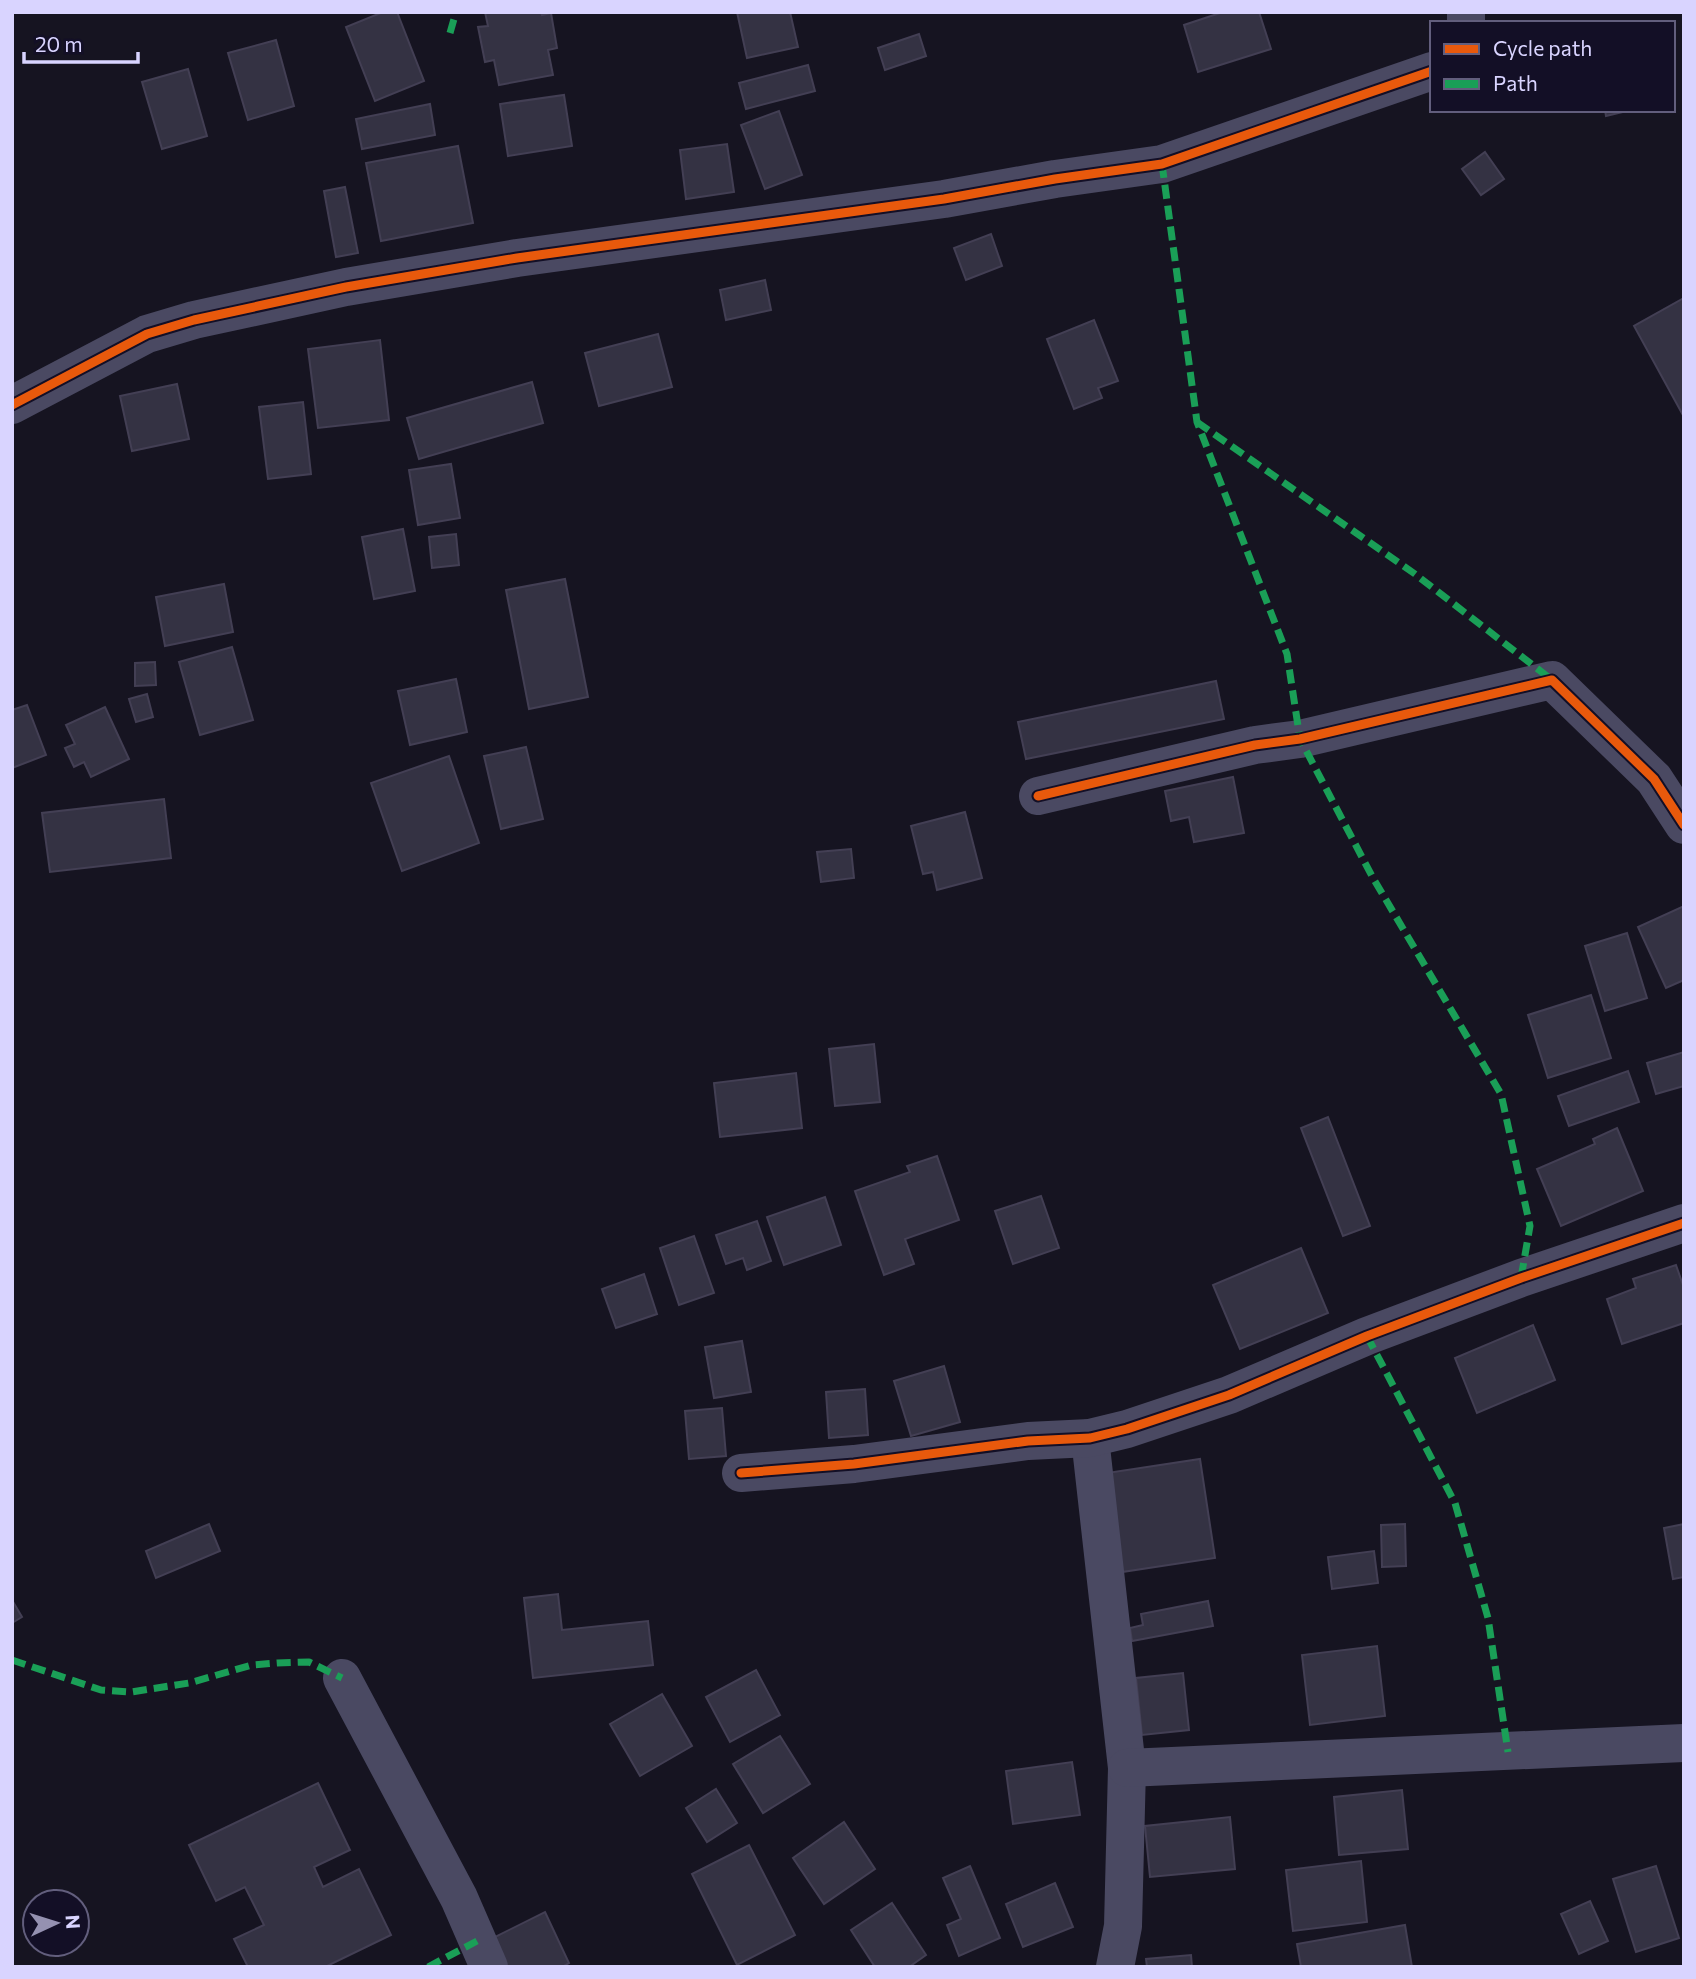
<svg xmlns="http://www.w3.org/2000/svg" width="1696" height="1979" font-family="Commissioner,sans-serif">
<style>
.building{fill:#343243;stroke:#433f54;stroke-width:2}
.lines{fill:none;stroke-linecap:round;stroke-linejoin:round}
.minor{stroke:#4a4962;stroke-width:38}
.quiet{stroke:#1a9f57;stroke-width:7;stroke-dasharray:14 7;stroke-linecap:butt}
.cycleway-casing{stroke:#130f26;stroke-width:13}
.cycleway{stroke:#e8590c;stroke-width:9}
</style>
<rect width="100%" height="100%" fill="#161421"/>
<!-- building -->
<g class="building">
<polygon points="383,12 397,12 424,81 375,101 346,27"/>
<polygon points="485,12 541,12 542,15 551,13 557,48 548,50 553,75 499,85 494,60 485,62 478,27 488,26"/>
<polygon points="737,12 790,12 798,47 747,58"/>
<polygon points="1223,12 1259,12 1271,49 1198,72 1184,25"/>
<polygon points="919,34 926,56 885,70 878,48"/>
<polygon points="276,40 294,106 248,120 228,53"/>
<polygon points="808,65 815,91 746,109 739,83"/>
<polygon points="188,69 207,136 162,149 142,82"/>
<polygon points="564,95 572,146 508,156 500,104"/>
<polygon points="430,104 435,135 362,149 356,119"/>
<polygon points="1605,110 1631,110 1606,116"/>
<polygon points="779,111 802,175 765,189 741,125"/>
<polygon points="727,144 734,192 686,199 680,150"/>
<polygon points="458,146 473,223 381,241 366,163"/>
<polygon points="1485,152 1504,179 1481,195 1462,169"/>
<polygon points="345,187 358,253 336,257 324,191"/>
<polygon points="991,234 1002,266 966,280 954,248"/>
<polygon points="765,280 771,310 726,320 720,290"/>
<polygon points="1684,298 1684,417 1634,326"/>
<polygon points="1094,320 1118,381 1098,388 1102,398 1074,409 1047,339"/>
<polygon points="658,334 672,387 599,406 585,353"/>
<polygon points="380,340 389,420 318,428 308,349"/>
<polygon points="532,382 543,423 419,459 407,418"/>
<polygon points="177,384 189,439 132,451 120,396"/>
<polygon points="303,402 311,474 268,479 259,407"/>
<polygon points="451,464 460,518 418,525 409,470"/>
<polygon points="403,529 415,591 374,599 362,537"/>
<polygon points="456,534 459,565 432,568 429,537"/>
<polygon points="565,579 588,697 529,709 506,590"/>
<polygon points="224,584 233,632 165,646 156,597"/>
<polygon points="232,647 253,720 200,735 179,662"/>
<polygon points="155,662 156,685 135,686 135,663"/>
<polygon points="456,679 467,732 410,745 398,691"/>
<polygon points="1216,681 1224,719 1026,759 1018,722"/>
<polygon points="147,694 153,717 136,722 129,699"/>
<polygon points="27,705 46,755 12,768 12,710"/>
<polygon points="105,707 129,759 91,777 84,762 74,767 65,748 75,744 66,725"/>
<polygon points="526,747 543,819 501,829 484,756"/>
<polygon points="449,756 479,843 402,871 371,783"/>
<polygon points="1233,777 1244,833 1194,842 1189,817 1171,821 1165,791"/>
<polygon points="164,799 171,858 50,872 42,813"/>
<polygon points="965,812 982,878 937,890 933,872 923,874 911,826"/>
<polygon points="851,849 854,878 821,882 817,852"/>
<polygon points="1684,906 1684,980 1666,988 1638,927"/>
<polygon points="1627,933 1647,998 1605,1011 1585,946"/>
<polygon points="1591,995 1611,1058 1548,1078 1528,1015"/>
<polygon points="874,1044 880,1102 835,1106 829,1049"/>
<polygon points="1684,1052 1684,1086 1656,1094 1647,1063"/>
<polygon points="1628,1071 1639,1102 1569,1126 1558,1096"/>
<polygon points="796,1073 802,1128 720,1137 714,1083"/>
<polygon points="1328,1117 1370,1226 1343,1236 1301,1128"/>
<polygon points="1617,1128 1643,1191 1561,1226 1537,1169 1595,1144 1593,1139"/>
<polygon points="937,1156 959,1220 905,1239 914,1264 884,1275 855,1191 910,1172 907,1166"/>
<polygon points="1041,1196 1059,1248 1013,1264 995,1211"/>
<polygon points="825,1197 841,1245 784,1265 767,1217"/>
<polygon points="757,1221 771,1261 747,1270 743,1258 726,1264 716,1235"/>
<polygon points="694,1236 714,1293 679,1305 660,1248"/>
<polygon points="1301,1248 1328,1313 1240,1349 1213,1285"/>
<polygon points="1676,1265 1684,1288 1684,1323 1622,1344 1607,1299 1636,1288 1633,1279"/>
<polygon points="644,1274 657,1314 616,1328 602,1289"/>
<polygon points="1533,1325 1555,1380 1477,1413 1455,1358"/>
<polygon points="742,1341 751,1392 714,1398 705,1347"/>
<polygon points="944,1366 960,1422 911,1436 894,1381"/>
<polygon points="865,1389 868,1435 829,1438 826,1392"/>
<polygon points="722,1408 726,1456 689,1459 685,1411"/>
<polygon points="1200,1459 1215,1558 1122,1572 1107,1473"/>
<polygon points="209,1524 220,1551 156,1578 146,1551"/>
<polygon points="1405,1524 1406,1566 1382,1567 1381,1525"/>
<polygon points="1684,1524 1684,1577 1673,1579 1664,1528"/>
<polygon points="1374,1551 1378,1583 1332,1589 1328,1557"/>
<polygon points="558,1594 562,1630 648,1621 653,1665 533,1678 524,1598"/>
<polygon points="12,1600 22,1617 12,1623"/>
<polygon points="1208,1601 1213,1626 1132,1641 1130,1628 1143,1625 1141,1614"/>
<polygon points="1377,1646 1385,1716 1310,1725 1302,1655"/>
<polygon points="756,1670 780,1715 730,1742 706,1697"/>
<polygon points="1183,1673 1189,1730 1142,1735 1136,1678"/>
<polygon points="662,1694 692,1746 640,1776 610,1724"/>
<polygon points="780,1736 810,1784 763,1813 733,1764"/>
<polygon points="1072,1762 1080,1815 1013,1824 1006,1771"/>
<polygon points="318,1783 350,1850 314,1867 323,1887 359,1869 391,1935 325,1967 248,1967 234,1939 264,1925 245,1887 216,1901 189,1845"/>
<polygon points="716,1789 737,1823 707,1842 686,1808"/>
<polygon points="1402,1790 1408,1849 1339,1855 1334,1797"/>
<polygon points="1230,1817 1235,1869 1150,1877 1145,1826"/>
<polygon points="844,1822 875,1869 824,1904 793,1858"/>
<polygon points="749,1845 795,1935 737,1965 692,1874"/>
<polygon points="1361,1861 1367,1922 1293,1931 1286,1870"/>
<polygon points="970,1866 1000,1938 959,1956 947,1925 961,1919 943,1878"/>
<polygon points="1656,1866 1679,1938 1636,1952 1613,1879"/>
<polygon points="1055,1883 1073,1927 1023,1947 1006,1904"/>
<polygon points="1590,1901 1608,1941 1579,1954 1561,1914"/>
<polygon points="892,1903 926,1955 909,1967 875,1967 851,1930"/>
<polygon points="545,1912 569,1963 562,1967 505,1967 491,1939"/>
<polygon points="1405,1925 1412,1967 1301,1967 1297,1944"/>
<polygon points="1191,1955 1192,1967 1147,1967 1146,1959"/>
</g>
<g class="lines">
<!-- minor -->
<g class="minor">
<polyline points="1466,12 1466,23"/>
<polyline points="12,405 147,334 194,320 346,287 517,258 944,199 1055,179 1162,164 1432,71"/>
<polyline points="1038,796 1255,745 1300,739 1552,680 1654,779 1684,825"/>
<polyline points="1090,1438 1127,1768 1123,1926 1115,1967"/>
<polyline points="741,1473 854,1464 1028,1441 1090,1438 1127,1429 1229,1395 1367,1336 1521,1278 1684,1223"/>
<polyline points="342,1678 459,1898 489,1967"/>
<polyline points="1127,1768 1684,1743"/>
</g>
<!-- quiet -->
<g class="quiet">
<polyline points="450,33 456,12"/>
<polyline points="1162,164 1197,422 1287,654 1300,739 1373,878 1501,1094 1530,1226 1521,1278"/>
<polyline points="1197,422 1415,574 1552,680"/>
<polyline points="1367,1336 1455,1503 1488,1618 1508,1752"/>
<polyline points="12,1660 101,1690 131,1692 189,1683 252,1665 277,1663 309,1662 342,1678"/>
<polyline points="428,1967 477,1941"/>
</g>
<defs>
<g id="cycleway">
<polyline points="12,405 147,334 194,320 346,287 517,258 944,199 1055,179 1162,164 1432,71"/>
<polyline points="1038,796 1255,745 1300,739 1552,680 1654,779 1684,825"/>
<polyline points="741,1473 854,1464 1028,1441 1090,1438 1127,1429 1229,1395 1367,1336 1521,1278 1684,1223"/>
</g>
</defs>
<!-- cycleway casing -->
<use href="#cycleway" class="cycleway-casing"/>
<!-- cycleway -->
<use href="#cycleway" class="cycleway"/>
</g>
<!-- border -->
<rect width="1696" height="1979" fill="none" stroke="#d9d4ff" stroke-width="28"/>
<!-- legend -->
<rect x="1430" y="21" width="245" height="91" fill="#130f26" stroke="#625e7d" stroke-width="2"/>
<rect x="1444" y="44" width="35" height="10" fill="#e8590c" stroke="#625e7d" stroke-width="2"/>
<text x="1493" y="56" font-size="21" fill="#d9d4ff">Cycle path</text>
<rect x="1444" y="79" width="35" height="10" fill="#1a9f57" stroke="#625e7d" stroke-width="2"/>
<text x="1493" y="91" font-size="21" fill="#d9d4ff">Path</text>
<!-- north arrow -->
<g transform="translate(56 1923) rotate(86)"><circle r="33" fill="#130f26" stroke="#625e7d" stroke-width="2"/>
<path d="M0-5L12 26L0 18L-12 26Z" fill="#9591b1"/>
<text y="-10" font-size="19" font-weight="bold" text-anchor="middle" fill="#d9d4ff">N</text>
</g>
<!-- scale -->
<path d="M24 52v10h114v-10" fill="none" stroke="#d9d4ff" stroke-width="3.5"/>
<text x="35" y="52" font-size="21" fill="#d9d4ff" stroke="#130f26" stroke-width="5" paint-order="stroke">20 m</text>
</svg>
